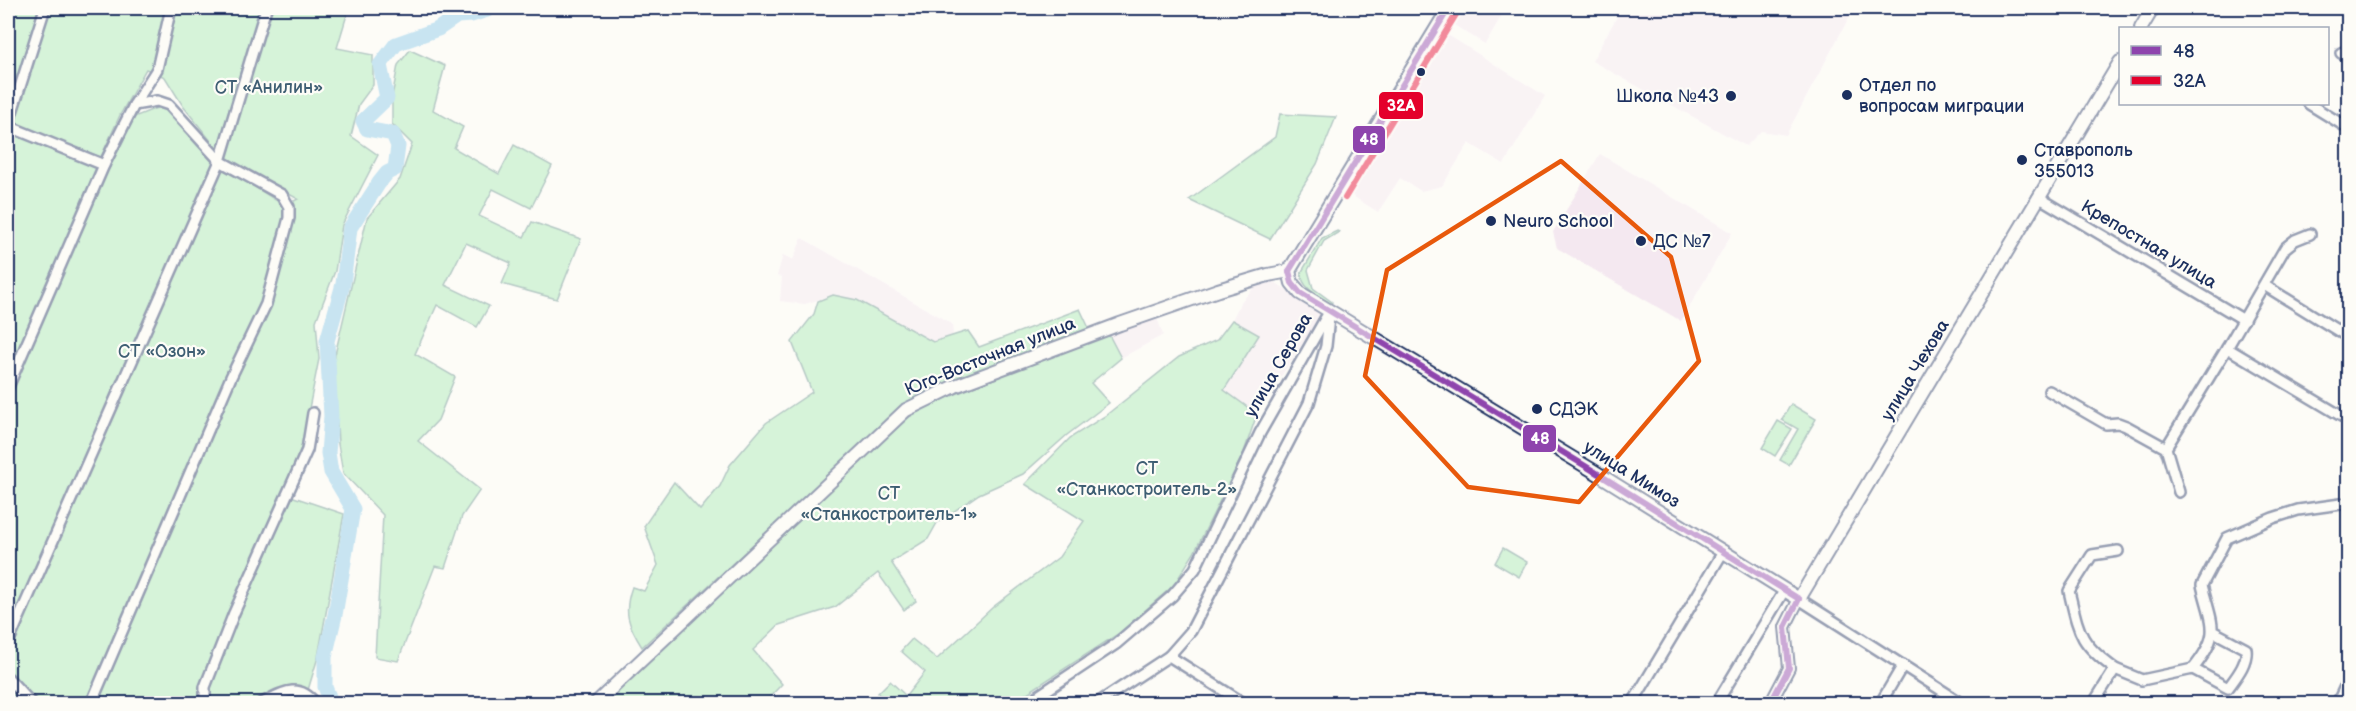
<svg xmlns="http://www.w3.org/2000/svg" width="2356" height="711" font-family="'Balsamiq Sans',sans-serif">
<style>
.built{fill:#f4e8f0}
.green{fill:#a6e9b3;stroke:#608c88;stroke-width:1.5}
.lines{fill:none;stroke-linecap:round;stroke-linejoin:round}
.river{stroke:#87c8e8;stroke-width:15}
.minor-casing{stroke:#1b2f5e;stroke-width:14}
.tertiary-casing{stroke:#1b2f5e;stroke-width:16}
.minor{stroke:#fdfcf7;stroke-width:9}
.tertiary{stroke:#fdfcf7;stroke-width:12}
.bus-1-casing{stroke:#fdfcf7;stroke-width:10}
.bus-2-casing{stroke:#fdfcf7;stroke-width:10}
.bus-1{stroke:#8e44ad;stroke-width:6}
.bus-2{stroke:#e4002b;stroke-width:6}
.marked{fill:none;stroke:#e8590c;stroke-width:4.5;stroke-linejoin:round}
.bus-dot{fill:#1b2f5e;stroke:#fdfcf7;stroke-width:2}
.labels{text-anchor:middle;stroke-width:4.5;stroke-linejoin:round;paint-order:stroke}
.poi-label{font-size:18px;fill:#1b2f5e;stroke:#fdfcf7;text-anchor:start}
.park-label{font-size:18px;fill:#3e5e73;stroke:#fdfcf7}
.street-label{font-size:18px;fill:#1b2f5e;stroke:#fdfcf7}
.line-badge{stroke:#fdfcf7;stroke-width:2}
.badge-label{font-size:16px;text-anchor:middle;font-weight:bold;fill:#fff}
</style>
<rect width="100%" height="100%" fill="#fdfcf7"/>
<filter id="ink" filterUnits="userSpaceOnUse"><feTurbulence type="fractalNoise" baseFrequency=".0167" numOctaves="2"/><feDisplacementMap in="SourceGraphic" scale="12" xChannelSelector="R" yChannelSelector="G"/><feConvolveMatrix kernelMatrix="1 2 1 2 8 2 1 2 1" color-interpolation-filters="sRGB"/></filter>
<g filter="url(#ink)">
<!-- built -->
<g class="built">
<polygon points="1458,8 1506,8 1485,44 1449,22"/>
<polygon points="1622,8 1854,8 1786,135 1761,131 1746,146 1592,61"/>
<polygon points="1443,32 1545,96 1504,164 1469,143 1442,186 1421,191 1400,178 1378,212 1348,193"/>
<polygon points="1600,154 1732,233 1681,321 1557,248 1553,232"/>
<polygon points="802,238 952,324 953,335 933,342 857,300 833,295 805,304 780,301 782,277 777,276 783,255 793,260"/>
<polygon points="1261,280 1272,280 1321,314 1257,414 1224,391 1258,335 1232,320 1241,302"/>
<polygon points="1156,315 1163,335 1121,358 1108,333"/>
</g>
<!-- green -->
<g class="green">
<polygon points="8,8 349,8 337,48 373,55 373,85 359,104 351,136 378,155 342,225 335,271 316,321 319,359 301,448 282,493 344,514 318,657 305,700 306,703 8,703 8,133 107,167 129,119 164,105 218,164 285,206 298,199 223,156 183,106 165,77 146,69 120,115 101,157 8,122"/>
<polygon points="410,50 445,66 433,110 463,127 454,148 499,174 514,145 552,166 531,208 493,189 479,216 524,237 532,222 581,239 557,299 502,284 511,263 466,243 445,285 489,306 477,327 437,305 415,354 455,377 438,420 418,441 480,490 462,516 445,568 435,566 398,661 375,657 383,515 343,473 338,444 334,359 367,218 400,179 412,144 392,124 392,97 398,65"/>
<polygon points="1280,114 1336,117 1317,164 1270,239 1189,200 1275,137"/>
<path d="M1337,231L1339,232L1324,241L1308,270L1313,288L1332,302L1331,304C1319,296 1302,289 1301,273L1322,238Z"/>
<path d="M833,295L857,300L933,342L968,331L979,347L1080,309L1089,328L974,376L958,380L860,446L642,647C628,625 623,612 632,587L644,591L658,565L644,526L674,482L700,510L720,486L730,465L766,423L812,392L792,342L814,314L818,301Z"/>
<polygon points="1232,320 1259,335 1224,390 1257,414 1244,452 1194,553 1174,585 1118,634 1012,703 888,703 878,693 890,681 906,696 925,672 901,651 912,639 937,659 993,607 1059,557 1084,521 1025,484 1070,438 1105,416 1179,357 1217,340"/>
<polygon points="1108,333 1121,358 1091,383 1109,403 1067,435 1023,474 979,494 937,523 928,539 891,562 916,601 904,610 878,573 835,607 779,625 753,650 782,684 764,703 602,704 866,455 909,417 926,406"/>
<polygon points="1791,404 1816,419 1789,465 1780,460 1798,429 1782,420"/>
<polygon points="1778,421 1792,429 1775,456 1762,448"/>
<polygon points="1503,548 1527,562 1519,577 1495,563"/>
</g>
<g class="lines">
<!-- river -->
<polyline class="river" points="332,704 325,687 325,657 335,615 353,509 331,472 328,453 331,416 327,341 343,284 350,228 379,183 387,173 395,169 398,146 393,134 367,129 363,121 387,98 380,65 396,44 438,29 457,16 471,15 487,10 488,8"/>
<defs>
<g id="minor">
<polyline points="2341,53 2348,50"/>
<polyline points="2309,104 2348,128"/>
<polyline points="8,125 45,8"/>
<polyline points="8,126 104,165"/>
<polyline points="2038,197 2244,320"/>
<polyline points="2310,234 2295,240 2285,248 2227,348 2348,420"/>
<polyline points="2264,285 2348,337"/>
<polyline points="8,387 104,165 134,105 157,69 171,8"/>
<polyline points="2049,391 2106,424 2118,423 2126,426 2166,448"/>
<polyline points="2179,492 2166,448 2227,348"/>
<path d="M2214,632L2246,649C2248,663 2236,677 2228,688L2193,669C2222,633 2212,626 2202,585L2227,538L2273,518L2298,510L2348,503"/>
<polyline points="8,643 220,161 266,8"/>
<polyline points="1169,656 1245,704"/>
<path d="M2115,669C2079,643 2079,633 2069,591L2092,555L2118,551"/>
<polyline points="8,678 32,704"/>
<polyline points="91,704 231,377 266,304 289,218 289,207 282,195 220,161 169,105 157,101 134,105"/>
<polyline points="205,704 205,687 234,613 307,450 313,413"/>
<path d="M260,704C282,693 298,681 316,704"/>
<polyline points="1026,704 1116,644 1172,596 1195,569 1260,433 1329,312"/>
<polyline points="1096,704 1169,656 1191,631 1309,403 1326,346 1329,317"/>
<polyline points="1632,704 1723,552"/>
<polyline points="1716,704 1784,591"/>
<polyline points="1770,704 1789,668 1785,627 1799,599 1963,704"/>
<polyline points="1880,704 1903,665"/>
<polyline points="2093,704 2115,669 2142,680 2193,669"/>
<polyline points="2337,704 2348,680"/>
</g>
<g id="tertiary">
<polyline points="2141,28 2153,8"/>
<polyline points="1289,271 1292,283 1300,293 1592,470 1799,599 2120,62"/>
<polyline points="1289,271 1449,8"/>
<polyline points="595,704 906,410 955,386 1120,324 1218,290 1268,275 1289,271"/>
</g>
</defs>
<!-- minor casing -->
<use href="#minor" class="minor-casing"/>
<!-- tertiary casing -->
<use href="#tertiary" class="tertiary-casing"/>
<!-- minor -->
<use href="#minor" class="minor"/>
<!-- tertiary -->
<use href="#tertiary" class="tertiary"/>
<defs>
<g id="bus-1">
<polyline points="1289,271 1292,283 1300,293 1592,470 1799,599"/>
<polyline points="1289,271 1449,8"/>
<polyline points="1770,704 1789,668 1785,627 1799,599"/>
</g>
<polyline id="bus-2" points="1345,198 1457,13"/>
</defs>
<!-- bus-1 casing -->
<use href="#bus-1" class="bus-1-casing"/>
<!-- bus-2 casing -->
<use href="#bus-2" class="bus-2-casing"/>
<!-- bus-1 -->
<use href="#bus-1" class="bus-1"/>
<!-- bus-2 -->
<use href="#bus-2" class="bus-2"/>
</g>
</g>
<!-- marked area -->
<path d="M0 0H2356V711H0ZM1561,161L1671,257L1699,361L1579,502L1468,487L1365,376L1387,270Z" fill="#fdfcf7" fill-opacity=".55" fill-rule="evenodd"/>
<path class="marked" d="M1561,161L1671,257L1699,361L1579,502L1468,487L1365,376L1387,270Z"/>
<!-- markers -->
<g class="bus-dot">
<circle cx="1421" cy="72" r="5"/>
<circle cx="1847" cy="95" r="6"/>
<circle cx="1731" cy="96" r="6"/>
<circle cx="2022" cy="160" r="6"/>
<circle cx="1491" cy="221" r="6"/>
<circle cx="1641" cy="241" r="6"/>
<circle cx="1537" cy="409" r="6"/>
</g>
<g class="labels">
<!-- poi labels -->
<g class="poi-label">
<text x="1859" y="91">Отдел по<tspan x="1859" dy="21">вопросам миграции</tspan></text>
<text x="1719" y="102" text-anchor="end">Школа №43</text>
<text x="2034" y="156">Ставрополь<tspan x="2034" dy="21">355013</tspan></text>
<text x="1503" y="227">Neuro School</text>
<text x="1653" y="247">ДС №7</text>
<text x="1549" y="415">СДЭК</text>
</g>
<!-- park labels -->
<g class="park-label">
<text x="269" y="93">СТ «Анилин»</text>
<text x="162" y="357">СТ «Озон»</text>
<text x="1147" y="474">СТ<tspan x="1147" dy="21">«Станкостроитель-2»</tspan></text>
<text x="889" y="499">СТ<tspan x="889" dy="21">«Станкостроитель-1»</tspan></text>
</g>
<!-- street labels -->
<g class="street-label">
<text transform="translate(2149 244) rotate(31)" y="6">Крепостная улица</text>
<text transform="translate(990 356) rotate(-22)" y="6">Юго-Восточная улица</text>
<text transform="translate(1278 365) rotate(-60)" y="6">улица Серова</text>
<text transform="translate(1915 370) rotate(-59)" y="6">улица Чехова</text>
<text transform="translate(1632 474) rotate(32)" y="6">улица Мимоз</text>
</g>
</g>
<g class="line-badge">
<rect x="1378" y="91" width="46" height="29" rx="6" fill="#e4002b"/>
<rect x="1352" y="125" width="34" height="29" rx="6" fill="#8e44ad"/>
<rect x="1522" y="424" width="35" height="29" rx="6" fill="#8e44ad"/>
</g>
<g class="badge-label">
<text x="1401" y="111">32A</text>
<text x="1369" y="145">48</text>
<text x="1540" y="444">48</text>
</g>
<!-- margin -->
<rect width="2356" height="711" fill="none" stroke="#fdfcf7" stroke-width="30"/>
<rect x="15" y="15" width="2326" height="681" fill="none" stroke="#1b2f5e" stroke-width="2" filter="url(#ink)"/>
<!-- legend -->
<rect x="2119" y="27" width="210" height="78" fill="#fdfcf7" stroke="#a3aaba" stroke-width="1.5"/>
<rect x="2131" y="46" width="30" height="9" fill="#8e44ad" stroke="#a3aaba" stroke-width="1.5"/>
<text x="2173" y="57" font-size="18" fill="#1b2f5e">48</text>
<rect x="2131" y="76" width="30" height="9" fill="#e4002b" stroke="#a3aaba" stroke-width="1.5"/>
<text x="2173" y="87" font-size="18" fill="#1b2f5e">32A</text>
</svg>
